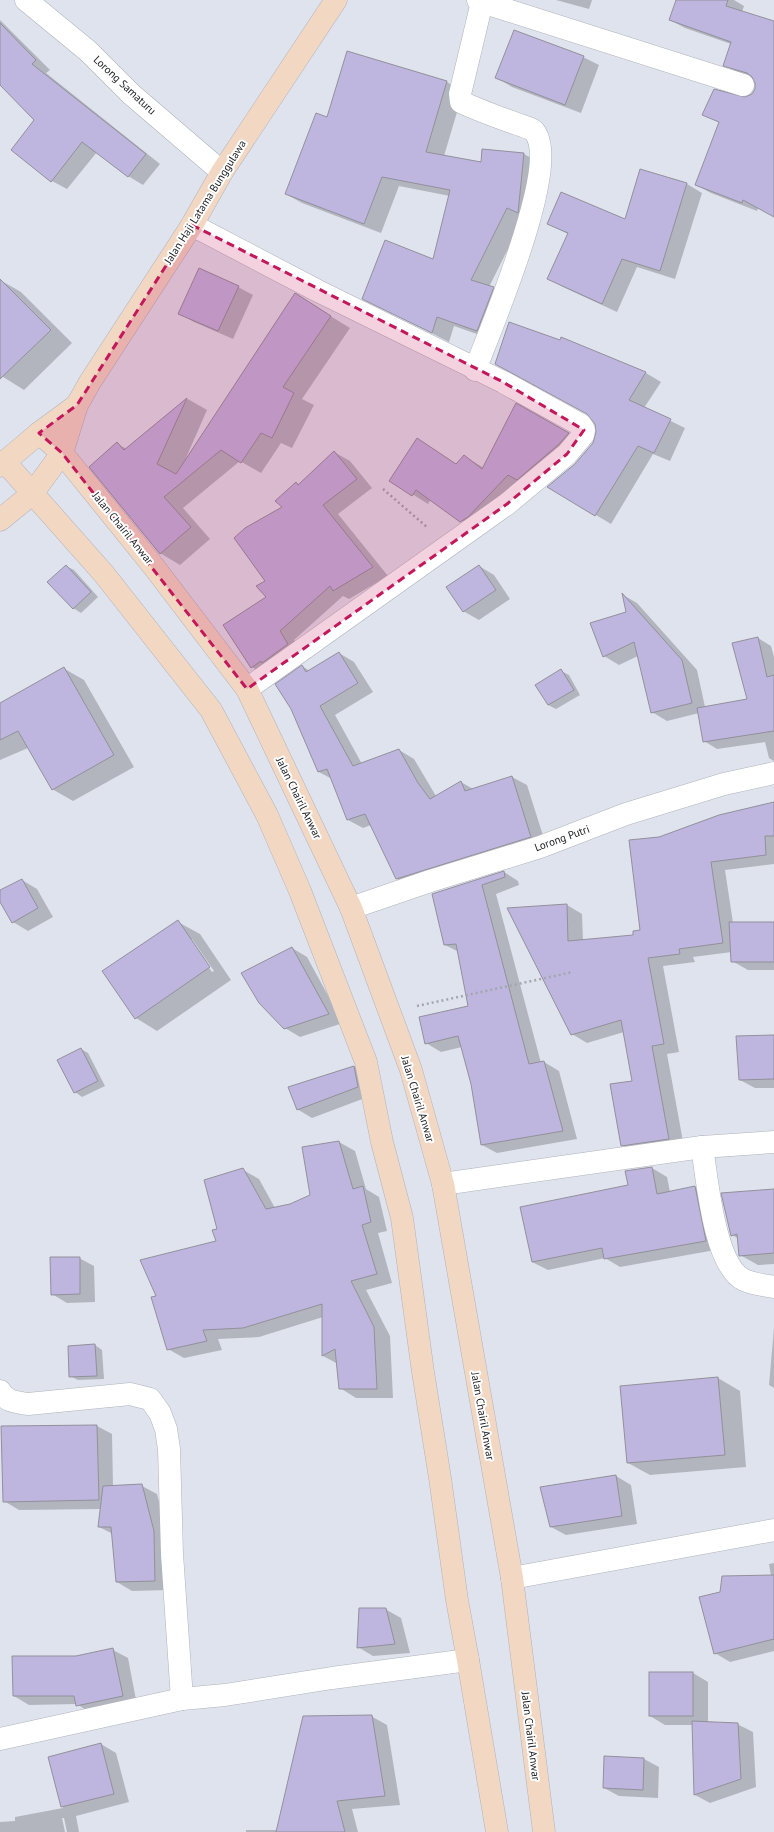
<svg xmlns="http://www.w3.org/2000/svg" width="774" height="1832" font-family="'PT Sans',sans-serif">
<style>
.shadow{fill:#0003;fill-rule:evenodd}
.building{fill:#beb6df;stroke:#92909a}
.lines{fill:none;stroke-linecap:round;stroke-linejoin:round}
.minor-casing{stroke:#afb3bd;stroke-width:23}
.secondary-casing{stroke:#afb3bd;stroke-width:23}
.path{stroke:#a3a6ae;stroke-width:2.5;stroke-dasharray:2 3;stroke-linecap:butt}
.minor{stroke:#fff;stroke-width:22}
.secondary{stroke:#f2d7c2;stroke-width:22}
.marked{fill:#c2185b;fill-opacity:0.2;stroke:#c2185b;stroke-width:3;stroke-dasharray:8 5;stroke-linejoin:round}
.labels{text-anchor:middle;stroke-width:4;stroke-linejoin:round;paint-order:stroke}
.street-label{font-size:11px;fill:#1b1d20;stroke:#fff}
</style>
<rect width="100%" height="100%" fill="#dfe3ed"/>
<!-- shadow -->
<g class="shadow">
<polygon points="556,0 592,0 589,9"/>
<polygon points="677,0 734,0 744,6 742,12 774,22 774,216 758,208 757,211 711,193 696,185 720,123 703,114 752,95 756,89 756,83 754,79 740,74 725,65 731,44 685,28 670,20"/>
<polygon points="0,20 50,70 46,73 160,164 143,185 128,176 97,152 67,189 52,181 35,120 0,84"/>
<polygon points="348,52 447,82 463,92 444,156 482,163 524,154 540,163 524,217 489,287 510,298 494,340 454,326 449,342 363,298 434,260 450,196 399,186 381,233 302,203 286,194 328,118"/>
<polygon points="583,57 599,65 581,113 512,87 497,78"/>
<polygon points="687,184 702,193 675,279 637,267 617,312 563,287 548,278 568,234 548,224 626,220"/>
<polygon points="0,280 21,292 72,343 24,390 0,375"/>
<polygon points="238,287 253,295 233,339 194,322 179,313"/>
<polygon points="296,295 350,328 302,399 314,405 292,448 281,443 261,473 240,461 183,508 210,539 180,565 160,553 117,444 127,449 188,399 207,410 182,467"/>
<polygon points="562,339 646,373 661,382 644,408 685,428 670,461 653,454 611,524 549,487 576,464 593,444 597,433 596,423 561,341"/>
<polygon points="568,433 583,442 476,530 431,499 428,504 390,480 457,465 464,456 484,468"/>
<polygon points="334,452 350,461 372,488 338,514 388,576 349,599 343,596 294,640 303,653 267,676 252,667 267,597 267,581 283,507 296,483 299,485"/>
<polygon points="66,566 74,570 98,597 81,613 73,608"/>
<polygon points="479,566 494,575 510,599 479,620 463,611"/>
<polygon points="623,595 637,603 697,670 705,707 748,700 758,638 771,646 774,657 774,761 769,758 765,742 717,749 704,741 699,713 667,721 652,712 638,656 619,665 604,656 627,612"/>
<polygon points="339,653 354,662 373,692 335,715 362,764 399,750 414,759 436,796 461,782 473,789 512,777 527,785 546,845 412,887 397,879 371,825 363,828 348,820 332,779 319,772 292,709 302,666 310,671"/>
<polygon points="63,668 84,680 134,767 73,801 52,789 28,748 0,760 0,704"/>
<polygon points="561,671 569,675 580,695 556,709 548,705"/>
<polygon points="774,803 774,864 725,870 733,923 774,923 774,970 748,970 732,961 732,952 693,957 695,962 663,966 679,1052 667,1054 684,1147 637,1154 622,1145 633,1082 624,1032 587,1043 572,1034 508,909 567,905 582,914 583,941 634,936 641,931 660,838"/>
<polygon points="504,872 518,881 519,885 496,894 541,1063 544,1062 559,1071 577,1139 497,1153 482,1145 472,1084 462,1047 441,1052 426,1043 469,1007 459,952 445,945 433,894"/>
<polygon points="22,880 37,889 53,917 28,931 13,922 0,901 0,891"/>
<path d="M178,922L200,934L231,980L157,1031L136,1018ZM189,939H192L214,971L212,972Z"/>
<polygon points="292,948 307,957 343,1023 300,1037 285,1028"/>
<polygon points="774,1036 774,1088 755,1088 740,1080"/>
<polygon points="81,1049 88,1053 105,1086 82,1097 75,1092"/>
<polygon points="354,1066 369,1074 373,1095 312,1118 297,1109 290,1088"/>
<polygon points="339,1142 355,1151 366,1189 379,1197 387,1231 378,1233 392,1283 366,1290 390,1336 393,1398 356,1398 340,1388 338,1364 323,1356 323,1317 259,1337 218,1339 222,1350 184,1358 168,1349 157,1297 217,1242 218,1229 243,1170 259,1179 275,1208 290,1205 311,1196"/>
<polygon points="652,1168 667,1177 670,1192 695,1187 710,1196 721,1249 620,1267 605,1258 548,1270 532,1262"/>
<polygon points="774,1190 774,1264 758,1265 740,1255 739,1239 732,1235"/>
<polygon points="79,1258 94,1266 95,1302 67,1303 52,1294"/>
<polygon points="774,1328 774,1388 769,1385"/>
<polygon points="95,1345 102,1350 104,1379 78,1380 70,1376"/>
<polygon points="718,1378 740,1391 746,1467 650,1475 628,1463"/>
<polygon points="97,1426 112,1434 113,1486 142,1486 157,1494 169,1540 170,1590 132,1591 117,1582 113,1534 99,1527 101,1509 19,1510 4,1501"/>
<polygon points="616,1476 631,1485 637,1524 566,1535 551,1527"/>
<polygon points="774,1563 774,1651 730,1662 715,1653 720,1593 771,1576 769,1564"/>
<polygon points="385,1609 401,1618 410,1653 373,1656 358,1647"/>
<polygon points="113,1650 128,1658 137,1705 92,1714 77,1704 29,1705 14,1696 76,1657"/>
<polygon points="693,1673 708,1682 708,1723 737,1724 753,1732 756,1787 710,1803 695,1795 693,1725 665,1725 650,1716"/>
<polygon points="371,1716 387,1725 400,1805 352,1809 358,1832 246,1832 246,1830 277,1830"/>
<polygon points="101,1744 116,1753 129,1802 76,1816 79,1832 67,1832 64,1818 62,1818 65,1832 0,1832 0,1822 15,1821 15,1817 63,1808 50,1757"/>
<polygon points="605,1757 644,1759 659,1767 658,1798 619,1796 604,1788"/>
</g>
<!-- building -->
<g class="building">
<polygon points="676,0 728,0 726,6 774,21 774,217 743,200 742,203 695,185 719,122 702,115 714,89 745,97 752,94 755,89 755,83 752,77 747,73 723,66 731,42 669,20"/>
<polygon points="0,23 36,60 32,64 146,154 128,177 82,142 51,182 11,150 34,120 0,85"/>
<polygon points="514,30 584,56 565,105 495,78"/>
<polygon points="347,51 447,81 426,152 481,162 482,149 524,153 518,213 507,208 471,280 494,287 477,331 437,317 432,333 362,299 385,240 433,259 450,190 382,177 364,224 285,194 316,113 327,117"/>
<polygon points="640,169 687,183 660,271 622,259 602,304 547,279 568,233 547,224 561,192 625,219"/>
<polygon points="199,268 239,286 218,331 178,314"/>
<polygon points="0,279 51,330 0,379"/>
<polygon points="295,293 331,316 283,387 294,393 272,438 261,433 241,463 221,450 164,497 191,527 160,554 89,467 117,442 124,450 187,398 157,464 176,474"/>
<polygon points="509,322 560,340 561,337 646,372 629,400 671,419 654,453 638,446 595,516 547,487 575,464 593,443 596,432 595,424 587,414 495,364"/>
<polygon points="516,403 569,433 558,445 517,480 508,475 468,517 460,522 416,490 412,496 389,481 417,438 456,464 464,455 482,469"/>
<polygon points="334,451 357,479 323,505 373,567 333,591 330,586 280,631 288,644 262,663 261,661 251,668 223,625 266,597 256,586 265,581 234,538 245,528 282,507 275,501 296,482 298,485"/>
<polygon points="66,565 91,592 73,609 47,582"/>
<polygon points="479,565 496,590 463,612 446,587"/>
<polygon points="622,593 682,660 692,703 651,713 634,642 603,657 590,623 626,612"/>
<polygon points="758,637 767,677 774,675 774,731 703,742 697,708 747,699 732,643"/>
<polygon points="339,652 358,683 320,706 353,766 399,749 418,783 430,799 461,781 465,791 512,776 531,837 396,879 365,814 347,820 327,769 318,772 291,709 275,684 302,665 306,672"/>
<polygon points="64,667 114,755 52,790 18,731 0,740 0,703"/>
<polygon points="561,669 574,690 548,705 535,685"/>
<polygon points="774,802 774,836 765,836 766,855 711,862 723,943 679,949 680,954 648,958 664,1044 652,1046 669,1139 621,1146 610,1084 632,1081 621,1020 571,1035 507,908 567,904 568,941 633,935 633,931 640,930 629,840 659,837 719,815"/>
<polygon points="504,871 505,877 482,885 529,1064 544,1061 563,1131 481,1145 471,1084 458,1036 425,1044 419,1017 468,1006 456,944 444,945 432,894"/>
<polygon points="22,879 38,908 12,923 0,902 0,890"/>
<polygon points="178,920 210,967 135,1019 102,971"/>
<polygon points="729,922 774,922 774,962 731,962"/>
<polygon points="292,947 329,1014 284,1029 259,1003 241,973"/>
<polygon points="774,1035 774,1079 739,1080 736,1036"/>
<polygon points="81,1048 98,1081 74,1093 57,1060"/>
<polygon points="354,1066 358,1087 297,1110 288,1087"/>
<polygon points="339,1141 353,1189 363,1186 371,1222 362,1225 377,1274 351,1281 374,1327 377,1389 339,1389 335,1349 322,1356 322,1304 243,1328 203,1330 207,1341 167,1350 151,1297 156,1296 140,1260 216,1241 212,1230 217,1229 204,1180 243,1168 266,1209 290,1204 310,1195 302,1147"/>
<polygon points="652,1167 657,1194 695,1186 706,1241 604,1259 602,1248 532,1262 520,1207 628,1185 625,1171"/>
<polygon points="774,1189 774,1253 739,1256 737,1234 731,1236 721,1193"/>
<polygon points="50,1257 80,1257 80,1294 51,1295"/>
<polygon points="95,1344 97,1376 69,1377 68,1346"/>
<polygon points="718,1377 725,1455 627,1463 620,1386"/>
<polygon points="97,1425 99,1500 3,1502 1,1426"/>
<polygon points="616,1475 622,1516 550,1527 540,1487"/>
<polygon points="142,1484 154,1531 155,1581 116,1582 111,1527 98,1527 103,1486"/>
<polygon points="774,1575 774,1639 714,1654 699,1597 720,1592 722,1576"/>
<polygon points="359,1608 386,1608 395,1644 357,1648"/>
<polygon points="113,1648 123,1696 76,1706 74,1696 13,1696 12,1656 76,1656"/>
<rect x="649" y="1672" width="44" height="44"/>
<polygon points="372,1715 385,1796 337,1801 345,1832 276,1832 303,1716"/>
<polygon points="692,1721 738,1723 741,1779 694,1795"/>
<polygon points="101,1743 114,1794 61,1807 48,1757"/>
<polygon points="604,1756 644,1758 643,1790 603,1788"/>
</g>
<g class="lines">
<defs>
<g id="minor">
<polyline points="26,0 88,51 131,94 222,172"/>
<polyline points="482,2 743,85"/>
<polyline points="192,225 318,291 503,382 581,425 584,430 583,435 567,454 507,504 247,689"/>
<path d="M475,370C490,330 562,164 534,131C531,128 525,127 520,125C500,118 480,111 461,102L460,94L482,2L478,0"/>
<polyline points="351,908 430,881 540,847 626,814 724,784 774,773"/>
<path d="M702,1147C707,1177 714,1266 744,1280C753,1284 764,1285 774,1287"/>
<polyline points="443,1184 702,1147 774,1142"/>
<path d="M0,1391C6,1402 16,1402 28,1404L130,1394L150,1399L160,1413L166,1429L169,1449L172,1554L182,1699L225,1695L332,1678L468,1660"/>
<polyline points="512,1578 774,1530"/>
<polyline points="0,1739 182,1699"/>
</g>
<g id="secondary">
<polyline points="39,433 62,453 154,567 247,689 351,908 411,1070 443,1184 512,1578 544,1832"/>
<polyline points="4,461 104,574 211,710 267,815 300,891 366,1062 382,1142 402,1218 423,1372 440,1478 457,1600 468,1660 497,1832"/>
<polyline points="0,466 39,433 77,405"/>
<polyline points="0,520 32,494 62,453 77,405 90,382 192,225 222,172 336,0"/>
</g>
</defs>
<!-- minor casing -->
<use href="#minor" class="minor-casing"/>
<!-- secondary casing -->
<use href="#secondary" class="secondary-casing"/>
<!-- path -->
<g class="path">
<polyline points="383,489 428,528"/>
<polyline points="417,1006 573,972"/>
</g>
<!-- minor -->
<use href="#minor" class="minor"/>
<!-- secondary -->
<use href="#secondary" class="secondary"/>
</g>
<!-- marked area -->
<path class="marked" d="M192,225L503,382L584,430L567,454L507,504L247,689L62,453L39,433L77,405Z"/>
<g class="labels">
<!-- street labels -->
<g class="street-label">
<text transform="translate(125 85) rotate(43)" y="4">Lorong Samaturu</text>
<text transform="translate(205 202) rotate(-58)" y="4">Jalan Haji Latama Bunggulawa</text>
<text transform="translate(123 528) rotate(51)" y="4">Jalan Chairil Anwar</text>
<text transform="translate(299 798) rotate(64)" y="4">Jalan Chairil Anwar</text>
<text transform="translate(562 838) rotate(-20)" y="4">Lorong Putri</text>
<text transform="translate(418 1099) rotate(73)" y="4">Jalan Chairil Anwar</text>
<text transform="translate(483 1416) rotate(80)" y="4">Jalan Chairil Anwar</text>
<text transform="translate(531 1736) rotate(83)" y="4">Jalan Chairil Anwar</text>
</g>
</g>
</svg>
